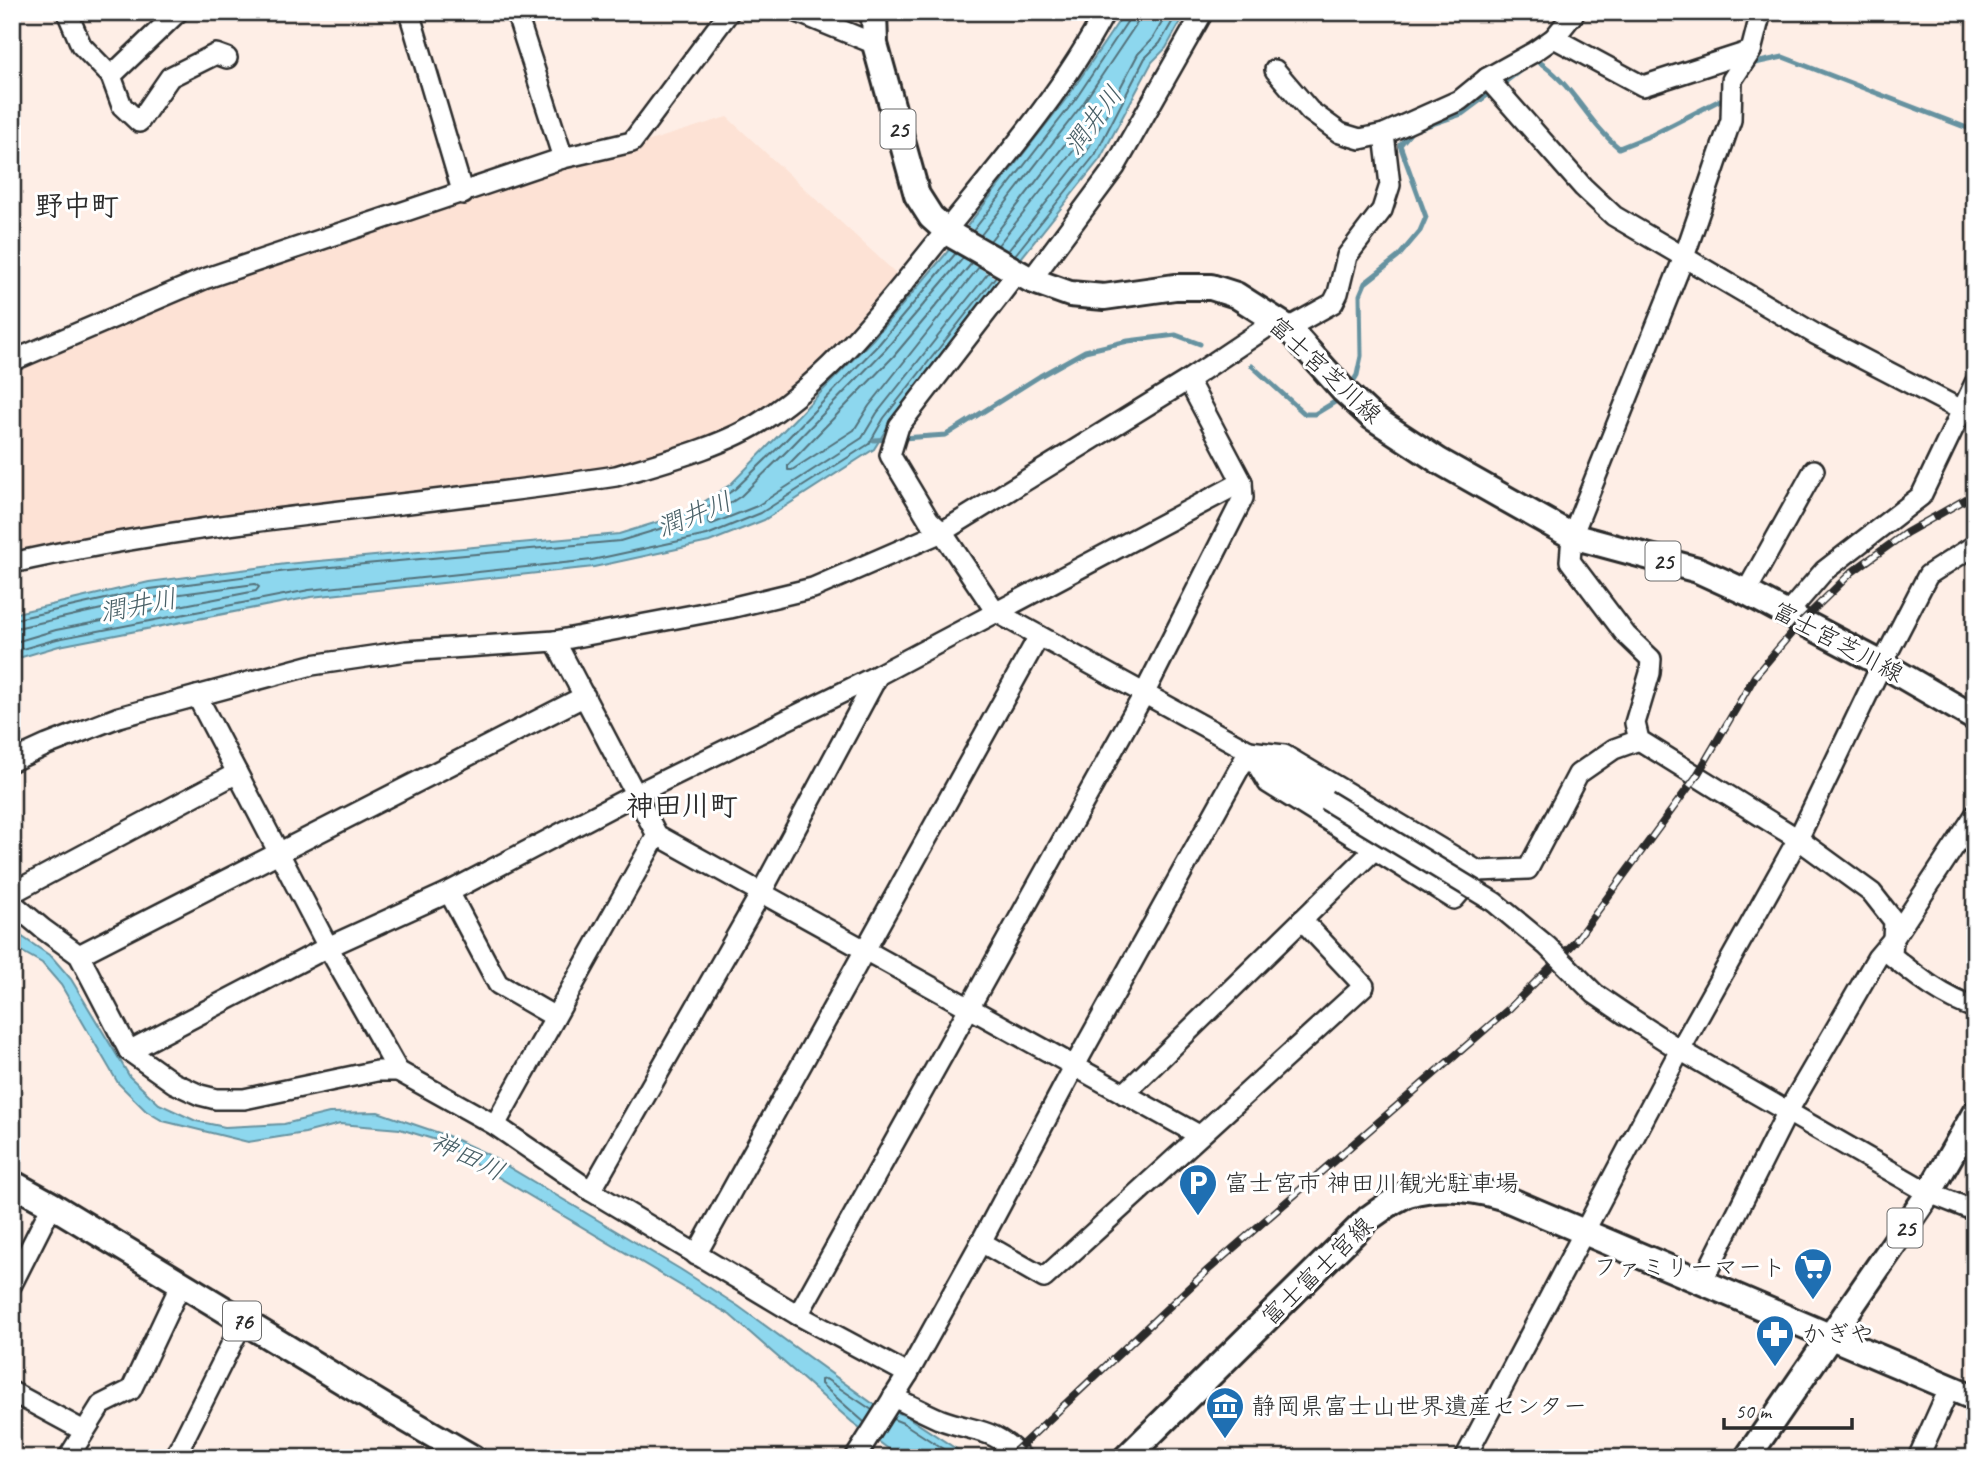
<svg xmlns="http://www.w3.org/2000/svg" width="1987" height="1470" font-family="Caveat,'Klee One',sans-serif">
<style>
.built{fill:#fde2d5}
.water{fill:#8dd7ee;stroke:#6692a0;stroke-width:2}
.pier{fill:#feeee6}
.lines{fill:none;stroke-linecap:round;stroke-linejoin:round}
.shore{stroke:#527079;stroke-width:2}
.stream{stroke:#6692a0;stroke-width:5}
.minor-casing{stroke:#2b2b2b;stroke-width:24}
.major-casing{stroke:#2b2b2b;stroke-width:30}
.minor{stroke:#fff;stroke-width:19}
.major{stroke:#fff;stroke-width:24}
.rail-casing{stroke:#2b2b2b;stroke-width:8}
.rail{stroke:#fff;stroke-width:5;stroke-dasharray:16;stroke-linecap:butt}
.minor-bridge-casing{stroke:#2b2b2b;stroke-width:24;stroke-linecap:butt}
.minor-bridge{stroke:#fff;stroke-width:19}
.labels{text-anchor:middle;stroke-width:6;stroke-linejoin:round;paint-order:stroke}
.shield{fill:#fff;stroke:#6b6b6b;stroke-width:2}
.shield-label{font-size:23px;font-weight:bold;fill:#2b2b2b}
.street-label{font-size:24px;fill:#2b2b2b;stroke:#fff}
.poi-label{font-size:24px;fill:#2b2b2b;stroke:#fff;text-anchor:start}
.water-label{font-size:26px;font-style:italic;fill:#485f66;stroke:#fff}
.quarter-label{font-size:28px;font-weight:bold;fill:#2b2b2b;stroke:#fff}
</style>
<rect width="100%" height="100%" fill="#feeee6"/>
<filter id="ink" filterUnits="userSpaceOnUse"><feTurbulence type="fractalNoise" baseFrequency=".0143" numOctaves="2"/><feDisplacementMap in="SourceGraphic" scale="14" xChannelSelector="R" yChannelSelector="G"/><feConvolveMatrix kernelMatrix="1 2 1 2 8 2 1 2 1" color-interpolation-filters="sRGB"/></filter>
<g filter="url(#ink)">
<!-- built -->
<polygon class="built" points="727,117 899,276 842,355 772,414 631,478 12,555 12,362 248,265"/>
<!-- water -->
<g class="water">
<polygon points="1125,12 1186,12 1166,48 1152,62 1100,159 890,423 874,449 764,520 709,542 594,567 311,597 59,646 12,660 12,614 149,582 286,564 619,534 687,513 731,484 873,339 944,256 1069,95"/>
<polygon points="12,930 52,957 71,979 130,1077 159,1104 196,1121 225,1127 284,1124 329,1113 378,1112 448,1136 485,1153 680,1269 738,1306 872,1403 906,1416 970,1458 901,1458 852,1422 730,1315 436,1140 400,1129 340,1124 305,1133 248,1142 163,1121 146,1111 118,1083 61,985 42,963 12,946"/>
</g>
<!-- pier -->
<polygon class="pier" points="965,225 1023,259 1004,283 946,248"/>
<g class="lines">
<!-- shore -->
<g class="shore">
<polyline points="973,231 1075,100 1129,19 1130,12"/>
<polyline points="981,235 1082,105 1137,23 1139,12"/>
<polyline points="990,241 1086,117 1091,116 1092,121 1078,145 998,245"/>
<polyline points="1008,251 1087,151 1138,54 1153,38 1168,12"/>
<polyline points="1015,255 1095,155 1145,58 1160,43 1178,12"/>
<polyline points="963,258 885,350 790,448 741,496 708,518 708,523 712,524 757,506 862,438 877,413 989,272"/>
<polyline points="972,263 893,357 788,465 788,470 792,470 854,430 869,406 979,267"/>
<polyline points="12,620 150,589 287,571 620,541 689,520 735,489 784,442 879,344 956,253"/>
<polyline points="12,629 151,598 255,584 259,587 256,591 56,630 12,643"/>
<polyline points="12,652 57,639 309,590 592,560 707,535 761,513 869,444 884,418 996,276"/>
<polyline points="893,1419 903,1423 957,1458"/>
<polyline points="864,1422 821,1384 821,1380 826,1379 872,1410"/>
</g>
<!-- stream -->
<g class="stream">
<path d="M1533,62L1536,60C1572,82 1587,122 1619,148L1652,135L1726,97"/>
<polyline points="1750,69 1755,63 1783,57 1975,131"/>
<polyline points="1252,366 1305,414 1315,414 1343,397"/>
<polyline points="1350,387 1357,375 1361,356 1360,295 1365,283 1398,257 1420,231 1426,217 1400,145 1412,131 1462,114 1525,67"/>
<polyline points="874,440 946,435 1040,376 1085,351 1128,341 1176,335 1200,344"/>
</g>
<defs>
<g id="minor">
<polyline points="67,12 81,45 111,76"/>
<polyline points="178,12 111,76 122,106 139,122 170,77 216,54 227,58"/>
<polyline points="409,12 463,194"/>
<polyline points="516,12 563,158"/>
<polyline points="797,12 875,44"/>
<path d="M1761,12L1751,51L1732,80L1731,120L1684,257L1572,536L1570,561L1626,635L1651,659L1650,673L1635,723L1639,740L1798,839L1872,893L1894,921L1892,956C1918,977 1942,997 1975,1008"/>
<polyline points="1554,38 1643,86 1751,51"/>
<polyline points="1275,70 1310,111 1340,133 1360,139 1384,134 1460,100 1487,78 1583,187 1614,216 1815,334 1975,417"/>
<polyline points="1487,78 1534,52 1554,38 1575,12"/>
<polyline points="1017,273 899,426 890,455 929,520 942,532 996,612 1249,751 1326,800"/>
<polyline points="1031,280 1115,167 1203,12"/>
<polyline points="1288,328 1333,303 1338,293 1347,256 1382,210 1390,185 1384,134"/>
<polyline points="12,361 204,279 563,158 632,142 729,12"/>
<path d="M12,563C209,518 417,507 616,476C663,462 725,446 765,419C840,369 893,296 949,227C1005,158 1063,91 1105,12"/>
<polyline points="1746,592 1814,470"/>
<polyline points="1787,614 1824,571 1921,496 1975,383"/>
<polyline points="555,641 657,835 1199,1135"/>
<polyline points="197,696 328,947 398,1071"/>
<polygon points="1249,751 1284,755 1478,871 1454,899 1268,783"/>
<polyline points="12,761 47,745 119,717 312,665 406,651 555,641 730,608 813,588 942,532 1188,380 1276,321"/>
<polyline points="1478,871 1528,869 1578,774 1614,749 1639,740"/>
<polyline points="449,892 498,984 555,1017"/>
<polyline points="12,893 237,773"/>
<polyline points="12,903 43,929 79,955 129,1051 174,1083 200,1095 216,1099 244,1099 377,1071 398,1071 495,1125 591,1191 798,1315 908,1374"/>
<polyline points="79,955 585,696"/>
<polyline points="1626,1015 1680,1050 1929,1193 1975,1211"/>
<polyline points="129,1051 328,947 449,892 636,794 878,675 1242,482"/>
<polyline points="1124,1094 1374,850"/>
<polyline points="495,1125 657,835"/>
<polyline points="591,1191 761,893 878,675"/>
<polyline points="981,1242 1044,1278 1364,986 1302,920"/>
<polyline points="696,1255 1039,636"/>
<polyline points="1702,1282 1788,1111 1877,958 1894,938 1975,815"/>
<polyline points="12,1284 52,1205"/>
<polyline points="798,1315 1144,694 1243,498 1242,482 1188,380"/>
<polyline points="12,1392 84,1431"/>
<path d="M893,1397C908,1404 923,1412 939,1419C975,1433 992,1426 1022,1458"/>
<polyline points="68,1458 101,1405 131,1390 181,1284"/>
<polyline points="173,1458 179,1449 243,1321"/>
<polyline points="855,1458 908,1374 981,1242 1074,1067 1249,751"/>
<polyline points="1465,1458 1680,1050 1798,839 1882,664 1928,575 1975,545"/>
<polyline points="1918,1458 1949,1389"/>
</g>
<g id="major">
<polyline points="874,12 875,44 917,195 931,217 950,234 1031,280 1070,294 1104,297 1175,287 1211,287 1236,295 1288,328 1343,390 1372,417 1439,461 1572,536 1698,570 1746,592 1882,664 1975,718"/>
<polyline points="12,1183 52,1205 385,1407 473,1458"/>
<path d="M1126,1458L1369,1218C1381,1210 1394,1199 1408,1194C1439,1185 1471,1188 1502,1197L1975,1398"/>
<polyline points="1747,1458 1929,1193 1975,1113"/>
</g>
</defs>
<!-- minor casing -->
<use href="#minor" class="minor-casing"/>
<!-- major casing -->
<use href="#major" class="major-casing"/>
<!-- minor -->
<use href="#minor" class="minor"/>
<!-- major -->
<use href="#major" class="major"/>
<defs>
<polyline id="rail" points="1008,1458 1208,1270 1510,1008 1574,943 1696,777 1755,676 1800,623 1852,572 1906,533 1975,494"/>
</defs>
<!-- rail casing -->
<use href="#rail" class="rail-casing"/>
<!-- rail -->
<use href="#rail" class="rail"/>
<defs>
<polyline id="minor-bridge" points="1326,800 1494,902 1547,946 1595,994 1626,1015"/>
</defs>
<!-- minor-bridge casing -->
<use href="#minor-bridge" class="minor-bridge-casing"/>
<!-- minor-bridge -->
<use href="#minor-bridge" class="minor-bridge"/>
</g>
</g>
<!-- icons -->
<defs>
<symbol id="parking-pin" viewBox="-11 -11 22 30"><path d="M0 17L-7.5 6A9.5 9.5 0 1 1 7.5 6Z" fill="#1f6fb2" stroke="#fff"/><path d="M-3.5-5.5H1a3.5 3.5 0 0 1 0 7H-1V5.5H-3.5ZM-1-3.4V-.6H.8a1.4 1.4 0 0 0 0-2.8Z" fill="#fff"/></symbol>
<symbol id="supermarket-pin" viewBox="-11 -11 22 30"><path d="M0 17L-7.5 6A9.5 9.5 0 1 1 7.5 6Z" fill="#1f6fb2" stroke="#fff"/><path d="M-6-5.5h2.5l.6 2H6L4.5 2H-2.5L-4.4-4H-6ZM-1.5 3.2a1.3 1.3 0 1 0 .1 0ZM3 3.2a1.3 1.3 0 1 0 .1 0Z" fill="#fff"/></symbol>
<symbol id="pharmacy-pin" viewBox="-11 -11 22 30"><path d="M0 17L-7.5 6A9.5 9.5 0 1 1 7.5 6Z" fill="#1f6fb2" stroke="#fff"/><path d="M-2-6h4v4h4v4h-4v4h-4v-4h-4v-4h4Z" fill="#fff"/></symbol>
<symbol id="museum-pin" viewBox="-11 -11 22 30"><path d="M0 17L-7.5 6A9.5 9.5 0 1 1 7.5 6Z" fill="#1f6fb2" stroke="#fff"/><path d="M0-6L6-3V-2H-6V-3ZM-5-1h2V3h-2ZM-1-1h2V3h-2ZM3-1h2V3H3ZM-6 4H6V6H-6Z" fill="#fff"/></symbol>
</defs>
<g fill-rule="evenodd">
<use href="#parking-pin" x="1176" y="1161" width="44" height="60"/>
<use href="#supermarket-pin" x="1791" y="1245" width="44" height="60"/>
<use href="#pharmacy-pin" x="1753" y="1312" width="44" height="60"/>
<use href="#museum-pin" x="1203" y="1384" width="44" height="60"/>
</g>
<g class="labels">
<!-- shield labels -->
<g class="shield">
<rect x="880.5" y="109.5" width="35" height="39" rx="5"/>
<rect x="1645.5" y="541.5" width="35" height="39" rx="5"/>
<rect x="1887.5" y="1208.5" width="35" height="39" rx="5"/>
<rect x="223" y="1301.5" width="38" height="39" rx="5"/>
</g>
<g class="shield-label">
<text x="898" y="137">25</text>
<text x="1663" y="569">25</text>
<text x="1905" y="1236">25</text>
<text x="242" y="1329">76</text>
</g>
<!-- street labels -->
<g class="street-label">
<text transform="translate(1325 370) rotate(43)" y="8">富士宮芝川線</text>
<text transform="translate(1838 642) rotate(28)" y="8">富士宮芝川線</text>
<text transform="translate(1317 1271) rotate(-44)" y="8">富士富士宮線</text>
</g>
<!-- poi labels -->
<g class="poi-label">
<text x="1225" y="1191">富士宮市 神田川観光駐車場</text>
<text x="1786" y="1275" text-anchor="end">ファミリーマート</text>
<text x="1802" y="1342">かぎや</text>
<text x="1252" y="1414">静岡県富士山世界遺産センター</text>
</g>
<!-- water labels -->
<g class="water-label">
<text transform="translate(1093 120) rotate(-53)" y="9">潤井川</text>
<text transform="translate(694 514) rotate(-22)" y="9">潤井川</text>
<text transform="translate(138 605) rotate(-11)" y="9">潤井川</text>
<text transform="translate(468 1156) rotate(26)" y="9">神田川</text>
</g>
<!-- quarter labels -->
<g class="quarter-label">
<text x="77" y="215">野中町</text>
<text x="682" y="815">神田川町</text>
</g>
</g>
<!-- margin -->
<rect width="1987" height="1470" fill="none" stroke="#fff" stroke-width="42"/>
<rect x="21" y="21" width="1945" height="1428" fill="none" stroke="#2b2b2b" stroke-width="2.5" filter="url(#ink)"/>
<!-- scale -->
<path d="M1724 1418v10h128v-10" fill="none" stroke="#2b2b2b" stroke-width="3.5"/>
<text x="1735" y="1418" font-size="21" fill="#2b2b2b" stroke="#ffffff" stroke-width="5" paint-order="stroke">50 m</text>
</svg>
